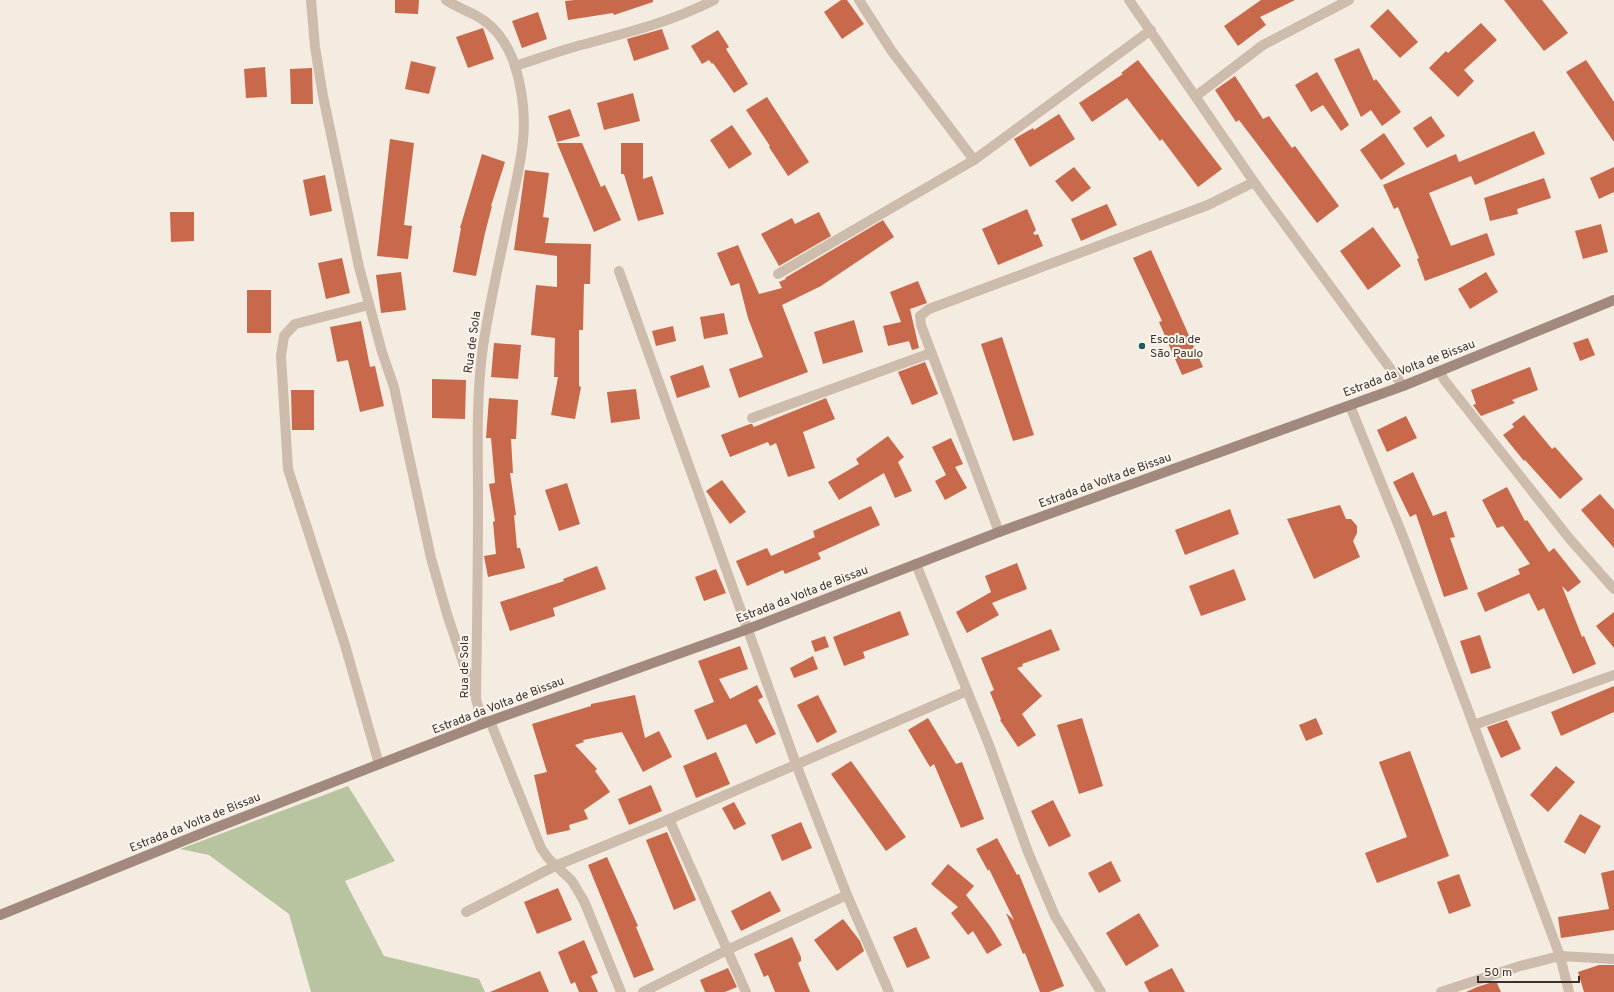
<svg xmlns="http://www.w3.org/2000/svg" width="1614" height="992" font-family="Overpass,sans-serif">
<style>
.green{fill:#b8c4a0}
.building{fill:#c8694b}
.lines{fill:none;stroke-linecap:round;stroke-linejoin:round}
.minor{stroke:#cdbbac;stroke-width:10}
.secondary{stroke:#a18a7d;stroke-width:10}
.poi-dot{fill:#1f5a5e;stroke:#fbf5ee;stroke-width:1.5}
.labels{text-anchor:middle;stroke-width:4;stroke-linejoin:round;paint-order:stroke}
.poi-label{font-size:12px;fill:#3b302b;stroke:#fbf5ee;text-anchor:start}
.street-label{font-size:12px;fill:#3b302b;stroke:#fbf5ee}
</style>
<rect width="100%" height="100%" fill="#f4ebe1"/>
<!-- green -->
<polygon class="green" points="348,786 395,861 345,881 384,956 479,979 485,992 311,992 289,914 209,855 180,849"/>
<!-- building -->
<g class="building">
<polygon points="395,0 419,0 418,14 395,13"/>
<polygon points="575,0 653,0 653,2 614,15 613,13 568,20 565,1"/>
<polygon points="841,0 847,0 864,24 842,39 824,12"/>
<polygon points="1261,0 1295,0 1260,17 1266,25 1238,46 1224,26"/>
<polygon points="1504,0 1542,0 1568,33 1544,51"/>
<polygon points="1388,9 1418,42 1400,58 1370,26"/>
<polygon points="538,12 547,39 522,48 512,21"/>
<polygon points="1481,23 1497,40 1464,70 1474,81 1458,97 1429,68 1446,51 1448,53"/>
<polygon points="483,28 494,59 468,68 456,37"/>
<polygon points="662,29 669,49 634,61 627,39"/>
<polygon points="718,30 729,47 726,49 748,84 734,93 713,63 712,64 709,60 702,64 691,46"/>
<polygon points="1359,48 1374,81 1376,79 1401,112 1382,126 1371,110 1361,117 1334,59"/>
<polygon points="1138,60 1222,169 1198,187 1162,139 1160,141 1127,98 1092,122 1079,103 1123,74 1121,73"/>
<polygon points="1586,60 1614,102 1614,142 1566,72"/>
<polygon points="411,61 436,67 429,94 405,89"/>
<polygon points="265,67 267,97 246,98 244,69"/>
<polygon points="312,68 313,104 291,104 290,69"/>
<polygon points="1317,72 1349,125 1341,131 1323,105 1311,112 1295,85"/>
<polygon points="1235,76 1263,119 1269,116 1292,148 1295,146 1339,206 1317,223 1239,120 1236,122 1215,90"/>
<polygon points="633,93 640,121 604,130 597,103"/>
<polygon points="767,97 809,162 788,176 769,147 770,146 746,110"/>
<polygon points="570,109 580,136 557,142 548,116"/>
<polygon points="1059,114 1075,139 1030,167 1014,139 1033,128 1034,130"/>
<polygon points="1431,116 1445,136 1427,148 1413,128"/>
<polygon points="732,125 752,154 729,169 710,140"/>
<polygon points="1534,131 1545,154 1475,185 1471,176 1429,193 1451,246 1487,233 1495,255 1425,281 1417,259 1419,258 1398,207 1394,209 1383,185 1456,154 1459,162"/>
<polygon points="1384,133 1405,164 1381,180 1360,150"/>
<polygon points="390,139 414,143 404,225 412,226 408,259 377,256"/>
<polygon points="557,143 582,143 601,187 605,185 621,220 594,232"/>
<polygon points="621,143 643,143 643,179 652,176 664,214 638,221 624,174 621,174"/>
<polygon points="482,154 505,162 491,206 492,206 485,233 476,276 453,272 461,228 460,228"/>
<polygon points="1074,167 1091,188 1072,202 1055,181"/>
<polygon points="1614,167 1614,192 1599,199 1590,178"/>
<polygon points="525,170 549,173 543,217 549,218 545,243 591,244 590,284 584,284 583,330 579,330 579,386 581,387 575,419 551,415 558,377 554,377 555,338 531,335 536,285 557,287 557,256 514,250"/>
<polygon points="325,175 332,211 310,216 303,180"/>
<polygon points="1544,178 1551,198 1517,209 1518,214 1490,221 1484,198"/>
<polygon points="1107,204 1117,225 1081,241 1071,219"/>
<polygon points="1027,209 1036,230 1033,233 1035,235 1038,234 1043,246 998,265 982,229"/>
<polygon points="170,212 194,212 194,241 171,242"/>
<polygon points="819,212 831,236 779,266 761,234 792,218 795,224"/>
<polygon points="883,220 894,237 821,286 782,305 808,372 739,398 729,369 763,357 748,318 739,283 731,286 717,253 738,245 759,294 782,288 779,282 786,279 785,278"/>
<polygon points="1601,224 1608,252 1583,259 1575,231"/>
<polygon points="1373,227 1401,266 1368,290 1340,251"/>
<polygon points="1151,250 1203,367 1182,375 1159,322 1162,321 1133,258"/>
<polygon points="342,258 350,293 326,299 318,263"/>
<polygon points="401,272 406,310 381,313 376,275"/>
<polygon points="1486,272 1498,292 1470,309 1458,289"/>
<polygon points="918,281 927,303 910,309 919,348 912,350 909,341 888,346 883,326 901,322 890,292"/>
<rect x="247" y="290" width="24" height="43"/>
<polygon points="724,313 728,334 704,339 700,317"/>
<polygon points="854,320 863,352 823,364 814,332"/>
<polygon points="361,321 370,367 375,366 384,406 360,412 348,360 337,362 330,327"/>
<polygon points="673,326 676,341 656,346 652,331"/>
<polygon points="1002,337 1034,435 1013,441 981,344"/>
<polygon points="1588,338 1595,355 1580,361 1573,343"/>
<polygon points="494,343 521,345 518,379 491,377"/>
<polygon points="925,362 938,394 912,405 898,372"/>
<polygon points="703,365 710,387 677,398 670,376"/>
<polygon points="1530,367 1538,390 1512,400 1515,403 1481,416 1473,405 1476,404 1471,390"/>
<polygon points="432,379 466,380 465,419 432,418"/>
<polygon points="636,389 640,419 611,423 607,392"/>
<polygon points="291,390 314,390 314,430 292,430"/>
<polygon points="489,398 518,400 516,439 511,439 513,473 510,473 516,515 514,515 517,548 520,548 525,568 488,577 484,556 496,554 493,522 495,521 489,484 495,483 491,438 486,438"/>
<polygon points="826,398 835,419 803,432 815,468 788,477 776,443 770,446 768,442 730,457 721,435 750,424 752,424 754,427"/>
<polygon points="1524,415 1552,449 1555,447 1583,479 1560,499 1525,460 1524,461 1503,435 1514,427 1512,424"/>
<polygon points="1406,416 1417,438 1387,452 1377,430"/>
<polygon points="888,436 904,457 898,462 912,491 895,498 884,473 839,500 828,482 859,464 856,459"/>
<polygon points="951,438 963,464 955,467 967,488 945,500 935,481 946,475 932,447"/>
<polygon points="1413,472 1433,516 1446,511 1455,537 1450,538 1468,589 1444,597 1416,514 1410,517 1393,482"/>
<polygon points="722,480 746,512 730,524 706,491"/>
<polygon points="567,483 580,524 559,531 545,490"/>
<polygon points="1507,487 1525,521 1527,520 1549,552 1554,548 1581,582 1568,592 1562,586 1582,637 1584,636 1596,664 1573,674 1544,608 1538,611 1529,593 1485,612 1477,593 1520,574 1518,569 1530,564 1503,526 1497,528 1482,500"/>
<polygon points="1600,494 1614,510 1614,548 1581,510"/>
<polygon points="1340,505 1346,519 1351,519 1357,526 1357,533 1353,541 1360,557 1314,579 1287,519"/>
<polygon points="871,506 880,525 818,553 821,559 785,574 783,570 747,586 736,561 767,548 771,556 815,537 813,531"/>
<polygon points="1230,509 1239,534 1185,555 1175,530"/>
<polygon points="1017,563 1027,589 992,603 999,615 967,633 956,612 991,592 985,576"/>
<polygon points="597,566 606,589 553,608 555,616 510,631 500,602 564,581 563,579"/>
<polygon points="716,569 726,593 704,601 695,577"/>
<polygon points="1234,569 1246,600 1201,616 1189,586"/>
<polygon points="900,611 909,635 863,652 865,658 844,666 833,637"/>
<polygon points="1614,612 1614,648 1596,626"/>
<polygon points="1051,629 1060,650 1022,664 1023,666 1017,668 1042,696 1022,714 1036,735 1018,747 1000,720 1001,719 990,692 994,690 981,658"/>
<polygon points="1480,635 1491,668 1471,674 1460,641"/>
<polygon points="825,636 829,647 815,652 811,641"/>
<polygon points="740,646 748,669 719,679 730,699 757,685 763,697 758,700 776,734 756,744 746,724 707,740 694,710 714,702 698,661"/>
<polygon points="813,656 818,669 794,678 790,668"/>
<polygon points="1614,686 1614,712 1561,736 1551,712"/>
<polygon points="635,695 645,738 659,731 672,757 643,772 622,732 583,740 584,742 575,745 597,769 595,771 610,792 584,810 588,819 569,825 570,830 547,835 534,775 547,772 532,724 591,706 591,704"/>
<polygon points="818,695 837,732 817,743 797,705"/>
<polygon points="928,718 956,764 962,762 984,819 961,828 934,764 930,767 908,730"/>
<polygon points="1082,718 1103,786 1079,794 1057,725"/>
<polygon points="1316,718 1323,734 1306,741 1299,725"/>
<polygon points="1507,720 1521,749 1501,758 1487,727"/>
<polygon points="1410,751 1449,856 1377,883 1365,853 1407,837 1379,762"/>
<polygon points="716,752 730,784 696,798 683,766"/>
<polygon points="851,761 906,837 886,851 831,774"/>
<polygon points="1556,766 1575,782 1548,812 1530,795"/>
<polygon points="651,785 662,811 629,825 618,799"/>
<polygon points="1053,800 1071,836 1049,847 1031,811"/>
<polygon points="734,802 746,824 734,830 722,808"/>
<polygon points="1580,814 1601,826 1585,854 1564,842"/>
<polygon points="801,822 812,848 782,861 771,835"/>
<polygon points="667,832 696,900 674,910 646,840"/>
<polygon points="997,838 1017,875 1019,874 1064,986 1049,992 1040,992 1025,953 1023,954 1006,913 1014,920 989,869 988,871 976,849"/>
<polygon points="607,857 638,926 636,927 654,970 634,978 588,865"/>
<polygon points="1111,861 1121,881 1099,893 1088,873"/>
<polygon points="948,864 974,886 966,895 990,926 1002,945 987,954 973,931 968,935 951,913 958,907 931,884"/>
<polygon points="1614,870 1614,930 1561,938 1558,917 1609,909 1601,873"/>
<polygon points="1459,874 1471,906 1449,914 1437,882"/>
<polygon points="558,888 572,920 537,934 524,902"/>
<polygon points="770,891 781,911 741,931 731,911"/>
<polygon points="1139,913 1159,946 1126,966 1106,933"/>
<polygon points="843,919 860,941 864,951 837,971 814,940"/>
<polygon points="916,927 930,958 907,968 893,937"/>
<polygon points="792,937 801,957 801,961 798,963 810,992 775,992 768,975 764,977 754,954"/>
<polygon points="584,940 598,973 591,976 598,992 579,992 575,982 571,984 558,952"/>
<polygon points="1599,965 1614,965 1614,992 1584,992 1578,972"/>
<polygon points="728,968 737,987 725,992 705,992 700,980"/>
<polygon points="1172,968 1185,992 1149,992 1144,982"/>
<polygon points="540,971 549,992 490,992"/>
<polygon points="1496,981 1501,992 1466,992 1477,987"/>
</g>
<g class="lines">
<!-- minor -->
<g class="minor">
<polyline points="311,0 315,47 323,96 359,267 382,352 394,387 431,558 447,614 473,692"/>
<path d="M446,0C455,6 465,10 475,15C496,26 508,44 515,66C533,123 520,164 508,219C499,264 488,309 482,354C476,404 478,453 478,502C478,568 477,634 476,699L483,724"/>
<polyline points="859,0 891,50 974,160"/>
<polyline points="1129,0 1254,182 1403,386"/>
<path d="M515,66C538,59 561,50 585,44C630,32 673,21 714,0"/>
<polyline points="1196,96 1263,45 1349,0"/>
<polyline points="619,271 796,764 847,895 889,992"/>
<polyline points="778,274 974,160 1151,30"/>
<polyline points="369,305 295,324 284,336 281,356 288,469 345,645 379,764"/>
<polyline points="1439,371 1445,381 1569,538 1614,589"/>
<polyline points="1350,406 1404,539 1560,956 1569,992"/>
<polyline points="752,418 931,353"/>
<polyline points="999,532 921,325 920,316 929,309 1208,205 1254,182"/>
<polyline points="916,564 989,745 1028,852 1055,916 1101,992"/>
<polyline points="490,721 541,848 548,858 572,881 584,901 621,992"/>
<polyline points="1474,725 1614,675"/>
<polyline points="669,819 746,992"/>
<polyline points="466,912 555,866 658,824 967,691"/>
<polyline points="643,992 727,950 847,895"/>
<polyline points="1441,992 1520,966 1560,956 1614,959"/>
</g>
<!-- secondary -->
<polyline class="secondary" points="0,915 215,828 490,721 748,629 999,532 1403,386 1614,300"/>
</g>
<!-- markers -->
<circle class="poi-dot" cx="1142" cy="346" r="4"/>
<g class="labels">
<!-- poi labels -->
<g class="poi-label">
<text x="1150" y="343">Escola de<tspan x="1150" dy="14">São Paulo</tspan></text>
</g>
<!-- street labels -->
<g class="street-label">
<text transform="translate(472 342) rotate(-82)" y="4">Rua de Sola</text>
<text transform="translate(1409 368) rotate(-21)" y="4">Estrada da Volta de Bissau</text>
<text transform="translate(1105 480) rotate(-20)" y="4">Estrada da Volta de Bissau</text>
<text transform="translate(802 594) rotate(-21)" y="4">Estrada da Volta de Bissau</text>
<text transform="translate(464 667) rotate(-90)" y="4">Rua de Sola</text>
<text transform="translate(498 705) rotate(-21)" y="4">Estrada da Volta de Bissau</text>
<text transform="translate(195 822) rotate(-22)" y="4">Estrada da Volta de Bissau</text>
</g>
</g>
<!-- scale -->
<path d="M1478 976v6h101v-6" fill="none" stroke="#3b302b" stroke-width="2"/>
<text x="1484" y="976" font-size="12" fill="#3b302b" stroke="#fbf5ee" stroke-width="3" paint-order="stroke">50 m</text>
</svg>
